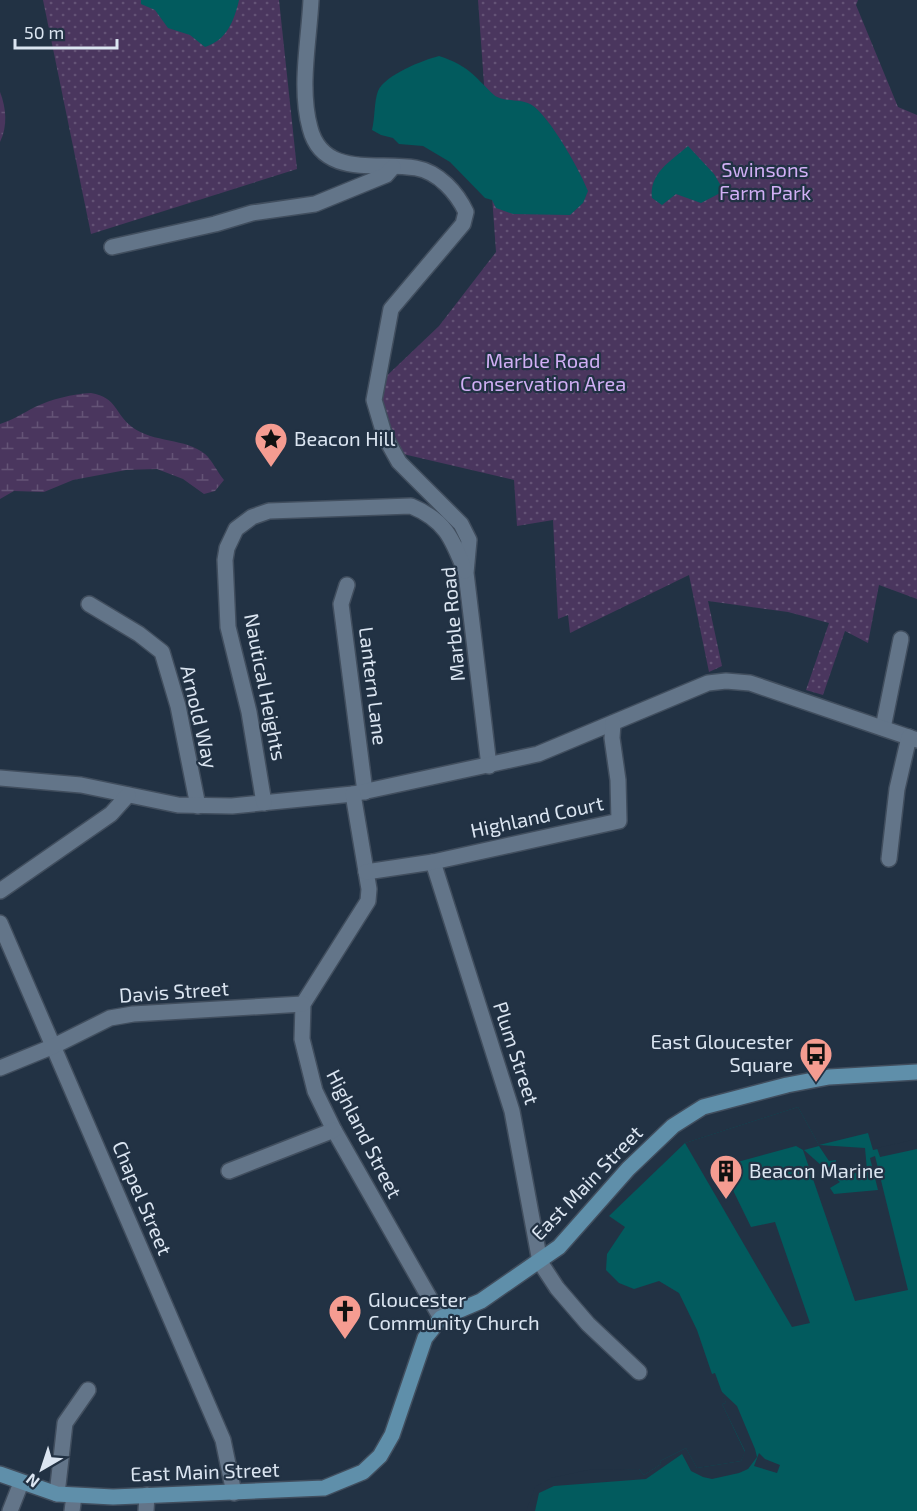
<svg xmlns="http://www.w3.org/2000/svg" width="917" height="1511" font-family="'Exo 2',sans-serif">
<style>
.wetland{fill:url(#wetland-marsh)}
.park{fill:url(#park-dots)}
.water{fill:#025b5e}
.pier{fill:#223244}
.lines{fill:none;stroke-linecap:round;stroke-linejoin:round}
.minor-casing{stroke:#414e5e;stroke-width:18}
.secondary-casing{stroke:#414e5e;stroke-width:18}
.minor{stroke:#637589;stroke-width:15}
.secondary{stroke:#5f8faa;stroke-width:15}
.labels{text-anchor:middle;stroke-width:4.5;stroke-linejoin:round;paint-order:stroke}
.park-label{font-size:20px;fill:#d1aff5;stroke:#223244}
.poi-label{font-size:20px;fill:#dbe5f1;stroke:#223244;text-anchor:start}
.street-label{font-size:20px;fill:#dbe5f1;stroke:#223244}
</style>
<defs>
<pattern id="wetland-marsh" width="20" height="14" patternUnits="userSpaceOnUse" patternTransform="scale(1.5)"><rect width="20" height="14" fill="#4a365e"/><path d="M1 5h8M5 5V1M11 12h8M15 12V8" fill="none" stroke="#645376"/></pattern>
<pattern id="park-dots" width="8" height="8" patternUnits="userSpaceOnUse" patternTransform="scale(1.5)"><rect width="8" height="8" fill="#4a365e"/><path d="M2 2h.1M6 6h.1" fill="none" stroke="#645376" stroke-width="1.8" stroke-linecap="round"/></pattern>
</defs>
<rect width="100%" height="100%" fill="#223244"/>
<!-- wetland -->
<g class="wetland">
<path d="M0,92C6,107 8,126 0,142Z"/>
<path d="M91,393C118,398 114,413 132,427C153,443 186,438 205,454C213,461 217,472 224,480L215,491L204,494L183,479L157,469L126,470L73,480L44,492L14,491L0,499V424C13,420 23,413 35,407C52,399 72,394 91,393Z"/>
</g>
<!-- park -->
<g class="park">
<polygon points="43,0 279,0 297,169 91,234"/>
<polygon points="478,0 858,0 856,5 898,107 917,115 917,599 879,585 868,643 845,631 823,695 806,690 829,623 788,612 708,601 722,666 709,672 689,575 570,633 568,615 558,619 553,520 517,526 514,480 403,454 374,388 439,326 496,252"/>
</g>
<!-- water -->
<g class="water">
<path d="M141,0H239C234,21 227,40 205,47L190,35L168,28L155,10L141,4Z"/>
<path d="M439,56C469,66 473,75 494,95C502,102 520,99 530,104C548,113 581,172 588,191L583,203L570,215L513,214L496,208L492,200L485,198L450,162L423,146L399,144L393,138L381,135L372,130C375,118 374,102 378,91C385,75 423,60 439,56Z"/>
<path d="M688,146L714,174L724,191L701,203L676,194L662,205L652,198C649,173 671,161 688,146Z"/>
<polygon points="798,1107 819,1145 868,1133 873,1150 917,1141 917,1511 527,1511 534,1491 607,1471 639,1469 644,1475 661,1464 660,1461 686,1448 697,1468 741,1461 745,1452 722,1404 726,1403 715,1373 712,1374 697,1330 679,1293 659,1281 634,1289 619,1283 606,1270 607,1254 625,1227 609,1216 685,1143"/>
</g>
<!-- pier -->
<g class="pier">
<polygon points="798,1107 819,1145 865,1148 867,1170 848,1175 842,1175 843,1169 835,1168 836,1160 829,1161 819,1146 804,1150 840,1182 830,1188 834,1194 878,1190 870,1158 875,1156 908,1290 855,1301 803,1150 796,1146 730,1164 726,1176 751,1227 775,1222 810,1323 792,1327 685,1143"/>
<polygon points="917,1139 917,1149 880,1157 877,1148"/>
<polygon points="721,1391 737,1406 755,1449 757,1457 748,1469 739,1473 712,1479 703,1477 691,1471 682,1454 646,1479 554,1486 539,1493 535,1511 526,1511 535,1487 551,1478 588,1470 639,1469 644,1475 661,1464 660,1461 686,1448 697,1468 741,1461 745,1451 722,1404 726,1403"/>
<polygon points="759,1453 765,1459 780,1465 777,1473 754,1466"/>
</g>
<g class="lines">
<defs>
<g id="minor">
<path d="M311,0C309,41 299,88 310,128C323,179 379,161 416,168C439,172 457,193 466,212L463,224L391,309L374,400L385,437L399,462L461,524L469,540L466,573L489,766"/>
<polyline points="112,247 215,224 252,213 315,204 386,175 393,167"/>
<polyline points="347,585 341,604 365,792"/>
<polyline points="89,604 139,634 162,652 178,706 198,806"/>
<polyline points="883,728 901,639"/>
<polyline points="0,778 81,785 178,805 232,806 353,794 538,754 708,683 726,681 750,683 917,740"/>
<polyline points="353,794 369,889 368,901 303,1004 302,1039 315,1091 334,1130 441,1318"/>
<path d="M264,803L249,712L228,627L225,560L227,548L236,529L252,517L269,511L411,506C445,520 452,538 465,571"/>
<polyline points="889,859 897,789 909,737"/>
<polyline points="433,862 512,1111 540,1262 557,1288 588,1324 639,1372"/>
<polyline points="366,872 433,862 619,821 618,780 612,738 613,723"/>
<polyline points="0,891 111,814 128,795"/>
<polyline points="0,923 223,1440 234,1493"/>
<polyline points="0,1068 54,1046 110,1018 133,1014 303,1004"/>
<polyline points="229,1171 334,1130"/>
<polyline points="57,1494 65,1423 88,1390"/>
<polyline points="10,1511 21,1483"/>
<polyline points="72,1511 74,1496"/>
<polyline points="146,1511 147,1495"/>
</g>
<polyline id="secondary" points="0,1474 57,1494 113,1497 324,1488 363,1472 380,1456 392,1435 425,1338 441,1318 481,1301 559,1247 628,1169 673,1126 703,1107 787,1085 829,1077 917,1072"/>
</defs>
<!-- minor casing -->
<use href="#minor" class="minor-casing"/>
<!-- secondary casing -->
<use href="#secondary" class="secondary-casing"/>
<!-- minor -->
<use href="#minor" class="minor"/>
<!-- secondary -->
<use href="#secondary" class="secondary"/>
</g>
<!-- icons -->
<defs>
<symbol id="sight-pin" viewBox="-11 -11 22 30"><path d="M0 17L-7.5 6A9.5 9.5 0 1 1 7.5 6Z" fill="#f59c91" stroke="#223244"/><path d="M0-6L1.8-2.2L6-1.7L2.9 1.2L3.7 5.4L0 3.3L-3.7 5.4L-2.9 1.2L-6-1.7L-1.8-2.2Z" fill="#111"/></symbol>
<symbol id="bus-pin" viewBox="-11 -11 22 30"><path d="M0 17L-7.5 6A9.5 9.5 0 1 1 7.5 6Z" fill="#f59c91" stroke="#223244"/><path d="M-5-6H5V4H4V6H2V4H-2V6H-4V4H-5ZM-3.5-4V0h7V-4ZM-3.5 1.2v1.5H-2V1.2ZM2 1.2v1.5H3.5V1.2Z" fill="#111"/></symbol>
<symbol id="building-pin" viewBox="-11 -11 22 30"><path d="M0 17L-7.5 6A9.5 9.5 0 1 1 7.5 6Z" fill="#f59c91" stroke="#223244"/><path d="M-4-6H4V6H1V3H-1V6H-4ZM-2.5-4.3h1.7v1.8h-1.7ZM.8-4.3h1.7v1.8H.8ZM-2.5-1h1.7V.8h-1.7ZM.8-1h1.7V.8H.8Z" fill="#111"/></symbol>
<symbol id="church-pin" viewBox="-11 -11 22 30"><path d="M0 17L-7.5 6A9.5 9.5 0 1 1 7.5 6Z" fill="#f59c91" stroke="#223244"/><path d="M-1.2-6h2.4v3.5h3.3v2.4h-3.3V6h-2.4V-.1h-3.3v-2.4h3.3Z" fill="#111"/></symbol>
</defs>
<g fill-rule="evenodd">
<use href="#sight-pin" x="252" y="420" width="38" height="52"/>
<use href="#bus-pin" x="797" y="1035" width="38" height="52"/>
<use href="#building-pin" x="707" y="1152" width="38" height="52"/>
<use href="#church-pin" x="326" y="1292" width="38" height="52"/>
</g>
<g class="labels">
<!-- park labels -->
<g class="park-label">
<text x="765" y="177">Swinsons<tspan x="765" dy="23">Farm Park</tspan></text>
<text x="543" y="368">Marble Road<tspan x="543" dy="23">Conservation Area</tspan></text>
</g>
<!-- poi labels -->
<g class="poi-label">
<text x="294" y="446">Beacon Hill</text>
<text x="793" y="1049" text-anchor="end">East Gloucester<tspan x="793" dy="23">Square</tspan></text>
<text x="749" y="1178">Beacon Marine</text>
<text x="368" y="1307">Gloucester<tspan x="368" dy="23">Community Church</tspan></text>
</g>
<!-- street labels -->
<g class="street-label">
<text transform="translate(453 624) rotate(-95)" y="7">Marble Road</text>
<text transform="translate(373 686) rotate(83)" y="7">Lantern Lane</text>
<text transform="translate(265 687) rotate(79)" y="7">Nautical Heights</text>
<text transform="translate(199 717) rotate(77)" y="7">Arnold Way</text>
<text transform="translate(537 817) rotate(-12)" y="7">Highland Court</text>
<text transform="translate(174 992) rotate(-4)" y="7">Davis Street</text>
<text transform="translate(516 1053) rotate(72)" y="7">Plum Street</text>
<text transform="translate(364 1134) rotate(63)" y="7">Highland Street</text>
<text transform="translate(587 1183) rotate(-46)" y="7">East Main Street</text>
<text transform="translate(142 1198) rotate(67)" y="7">Chapel Street</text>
<text transform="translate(205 1472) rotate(-2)" y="7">East Main Street</text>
</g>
</g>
<!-- north arrow -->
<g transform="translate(42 1469) rotate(219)" stroke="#223244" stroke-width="4.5" paint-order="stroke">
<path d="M0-4.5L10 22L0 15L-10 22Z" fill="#dbe5f1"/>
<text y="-9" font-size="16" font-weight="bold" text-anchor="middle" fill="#dbe5f1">N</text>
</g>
<!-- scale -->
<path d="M15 39v9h102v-9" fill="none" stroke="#dbe5f1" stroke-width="3"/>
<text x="24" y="39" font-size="18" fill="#dbe5f1" stroke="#223244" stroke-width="4.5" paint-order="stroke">50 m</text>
</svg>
